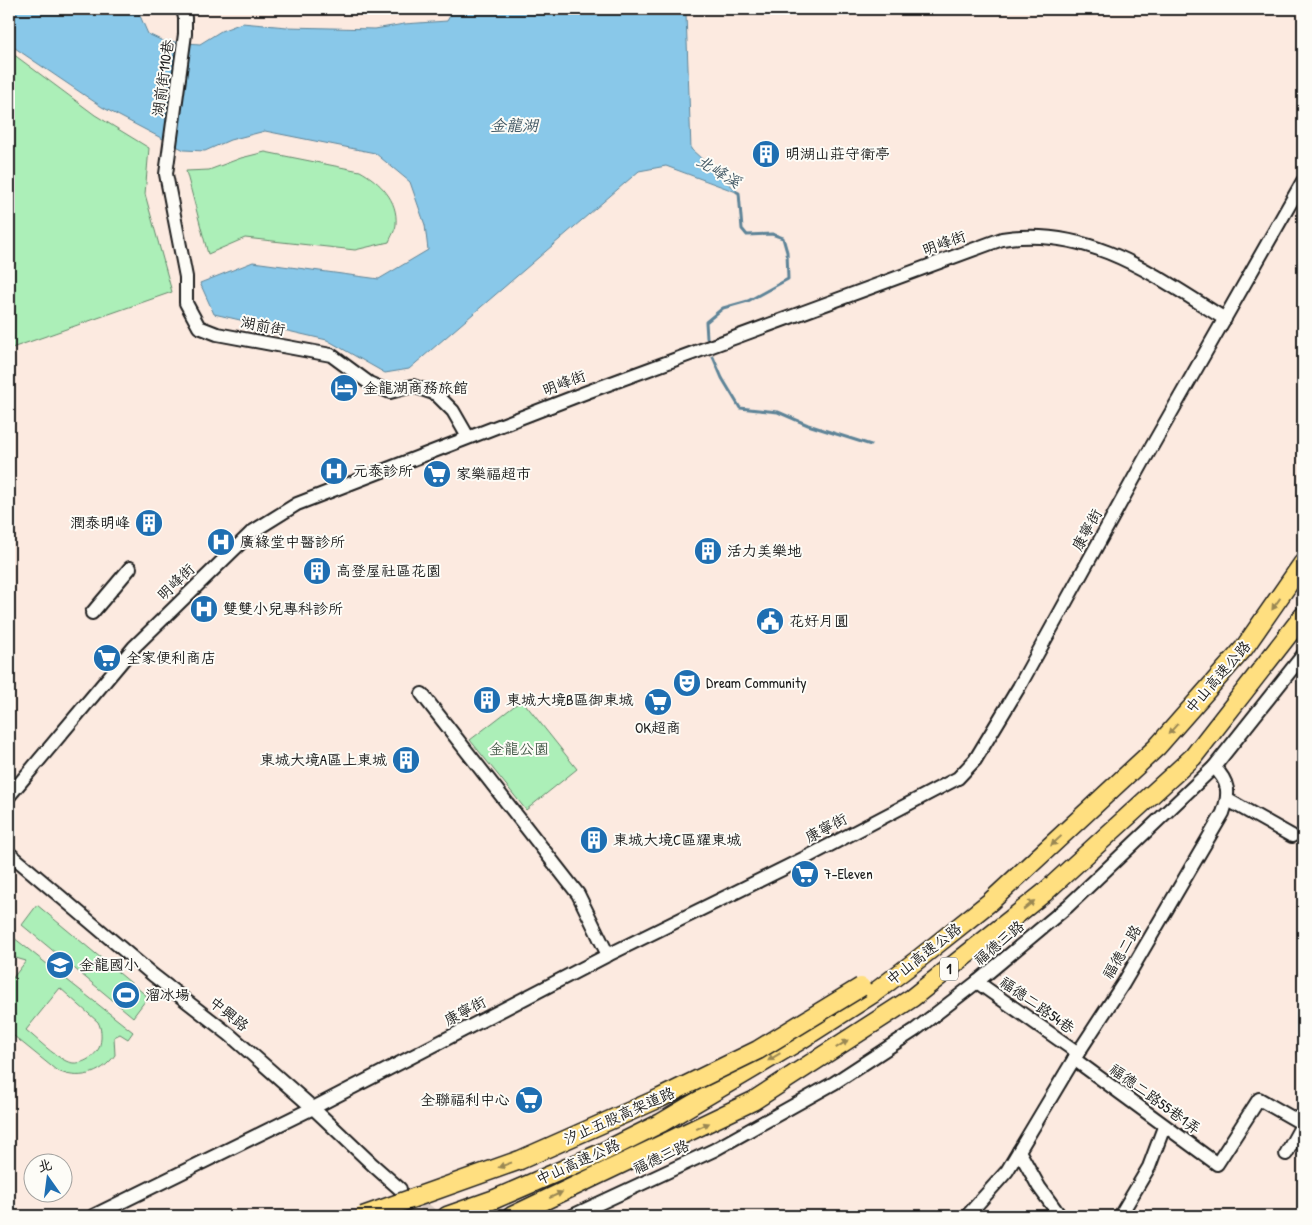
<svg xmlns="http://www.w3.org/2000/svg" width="1312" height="1225" font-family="'Patrick Hand','LXGW WenKai TC',sans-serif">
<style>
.green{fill:#acefb8;stroke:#64866a;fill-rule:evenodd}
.water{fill:#89c8e9;stroke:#5d8397}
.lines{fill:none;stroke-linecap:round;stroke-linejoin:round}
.stream{stroke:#5d8397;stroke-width:3}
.minor-tunnel{stroke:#dacbc3;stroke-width:12;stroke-dasharray:12 6;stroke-linecap:butt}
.minor-casing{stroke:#1c1c1c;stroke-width:16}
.highway-casing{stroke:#1c1c1c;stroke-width:21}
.minor{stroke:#fdfcf7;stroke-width:12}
.highway{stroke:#ffdf80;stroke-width:18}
.highway-bridge-casing{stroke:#1c1c1c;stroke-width:21;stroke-linecap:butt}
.highway-bridge{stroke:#ffdf80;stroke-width:18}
.oneway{fill:#998753}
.labels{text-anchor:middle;stroke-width:4;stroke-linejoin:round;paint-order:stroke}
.shield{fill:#fdfcf7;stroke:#605f5e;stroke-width:1}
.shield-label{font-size:14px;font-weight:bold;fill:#1c1c1c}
.street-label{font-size:15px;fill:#1c1c1c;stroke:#fdfcf7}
.poi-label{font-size:15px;fill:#1c1c1c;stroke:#fdfcf7;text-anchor:start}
.park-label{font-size:15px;fill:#475b4b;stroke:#fdfcf7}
.water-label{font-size:16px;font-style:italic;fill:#425864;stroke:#fdfcf7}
</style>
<rect width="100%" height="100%" fill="#fceae0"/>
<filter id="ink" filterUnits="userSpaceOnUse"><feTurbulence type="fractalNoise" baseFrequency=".02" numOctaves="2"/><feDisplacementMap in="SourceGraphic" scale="10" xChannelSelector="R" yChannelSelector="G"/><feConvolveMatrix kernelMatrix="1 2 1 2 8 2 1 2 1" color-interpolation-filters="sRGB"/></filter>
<g filter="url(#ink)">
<!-- green -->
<g class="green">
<polygon points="9,51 95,115 149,148 145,194 172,292 9,349"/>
<path d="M265,152L360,171C380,182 398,200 396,224C396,229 391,237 389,242L355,250L245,238L208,254L186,171L209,170L241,158Z"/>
<polygon points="522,700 577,769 526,810 470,740"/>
<polygon points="37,905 148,997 133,1017 22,925"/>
<path d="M9,934L133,1032L128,1039L120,1034L114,1037L115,1055C101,1075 77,1081 56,1070L9,1032V983L26,961L9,956ZM60,988L98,1022C102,1029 102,1040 99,1048C93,1059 78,1067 66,1061C53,1055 37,1039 26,1030Z"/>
</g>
<!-- water -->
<polygon class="water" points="9,9 137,9 148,34 163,41 200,44 221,31 242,23 287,27 375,29 404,24 447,21 454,9 692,9 686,14 691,149 739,193 666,166 639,171 409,369 385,373 327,340 214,314 200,283 253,262 379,279 428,250 425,225 410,182 375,153 265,131 230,140 205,151 184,150 102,107 9,44"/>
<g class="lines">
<!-- stream -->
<g class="stream">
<polyline points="707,338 706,322 723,308 748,301 788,279 787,252 783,238 772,234 747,235 742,229 739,193 737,192"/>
<polyline points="713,357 722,378 740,408 778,412 808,425 871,445"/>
</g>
<!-- minor-tunnel -->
<polyline class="minor-tunnel" points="408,1195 434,1216"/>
<defs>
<g id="minor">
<polyline points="183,9 185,18 185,34 166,174 186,277 186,303 199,327 217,334 331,355 369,383 390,392 413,386 436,394 453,411 468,437"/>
<polyline points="92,613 130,568"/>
<polyline points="422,694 578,894 608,955"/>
<path d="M9,796L134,647L252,532L297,504L587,392L1002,239C1089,225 1156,276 1225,319"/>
<polyline points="1228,800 1292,836"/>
<polyline points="9,853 153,975 230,1035 313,1108 373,1165 400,1189"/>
<polyline points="977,982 1078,1053"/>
<polyline points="1074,1059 1217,1164 1259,1099 1303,1124"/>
<polyline points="1019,1151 1039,1187 1060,1216"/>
<polyline points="1286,1154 1303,1123"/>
<polyline points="93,1216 313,1108 608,955 809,856 958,778 975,760 1019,687 1143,462 1303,181"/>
<polyline points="572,1216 714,1150 834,1083 915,1030 977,982 1068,906 1214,767 1303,655"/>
<path d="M967,1216L1007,1171L1074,1059L1123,984L1223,813C1230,793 1229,782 1214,767"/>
<polyline points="1120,1216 1149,1167 1164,1127"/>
</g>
<g id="highway">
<polyline points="447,1216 495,1199 599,1154 661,1123 799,1041 874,993 916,961 990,902 1157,747 1244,648 1303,563"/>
<polyline points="512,1216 753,1101 912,998 1044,893 1193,757 1303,616"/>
</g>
</defs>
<!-- minor casing -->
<use href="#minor" class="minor-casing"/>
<!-- highway casing -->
<use href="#highway" class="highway-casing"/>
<!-- minor -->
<use href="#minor" class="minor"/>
<!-- highway -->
<use href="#highway" class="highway"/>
<defs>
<polyline id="highway-bridge" points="363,1216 520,1160 660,1098 758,1050 861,987"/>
</defs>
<!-- highway-bridge casing -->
<use href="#highway-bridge" class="highway-bridge-casing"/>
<!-- highway-bridge -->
<use href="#highway-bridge" class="highway-bridge"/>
</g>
<!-- one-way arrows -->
<defs><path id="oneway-solid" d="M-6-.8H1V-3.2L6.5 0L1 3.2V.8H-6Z" transform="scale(1.25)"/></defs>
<g class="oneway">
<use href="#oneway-solid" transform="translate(1276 604) rotate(125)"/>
<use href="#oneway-solid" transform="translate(1173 729) rotate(132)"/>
<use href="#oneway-solid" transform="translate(1056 841) rotate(137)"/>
<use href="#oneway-solid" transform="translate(1029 905) rotate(-39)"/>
<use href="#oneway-solid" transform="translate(842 1044) rotate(-33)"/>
<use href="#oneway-solid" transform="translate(774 1057) rotate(149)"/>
<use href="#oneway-solid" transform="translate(703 1126) rotate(-25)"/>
<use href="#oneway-solid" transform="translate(505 1165) rotate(160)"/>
<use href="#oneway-solid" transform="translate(556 1195) rotate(-25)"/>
</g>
</g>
<!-- icons -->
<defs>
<symbol id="building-disc" viewBox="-11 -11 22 22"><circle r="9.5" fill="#1f6fb2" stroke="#fdfcf7"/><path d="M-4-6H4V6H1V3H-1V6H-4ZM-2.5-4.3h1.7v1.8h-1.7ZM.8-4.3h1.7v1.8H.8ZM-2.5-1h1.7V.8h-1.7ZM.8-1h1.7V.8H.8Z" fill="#fff"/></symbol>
<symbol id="hotel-disc" viewBox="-11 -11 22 22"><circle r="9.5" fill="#1f6fb2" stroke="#fdfcf7"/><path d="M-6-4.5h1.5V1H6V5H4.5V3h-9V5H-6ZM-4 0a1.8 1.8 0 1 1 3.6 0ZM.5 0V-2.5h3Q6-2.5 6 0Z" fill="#fff"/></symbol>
<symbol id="hospital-disc" viewBox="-11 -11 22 22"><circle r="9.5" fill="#1f6fb2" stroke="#fdfcf7"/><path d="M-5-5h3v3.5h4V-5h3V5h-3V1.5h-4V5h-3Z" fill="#fff"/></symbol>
<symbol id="supermarket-disc" viewBox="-11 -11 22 22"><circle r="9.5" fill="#1f6fb2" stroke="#fdfcf7"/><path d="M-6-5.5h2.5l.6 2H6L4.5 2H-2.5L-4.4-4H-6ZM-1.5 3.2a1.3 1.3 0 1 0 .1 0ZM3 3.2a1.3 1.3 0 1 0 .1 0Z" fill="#fff"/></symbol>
<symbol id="civic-disc" viewBox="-11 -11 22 22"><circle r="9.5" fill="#1f6fb2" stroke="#fdfcf7"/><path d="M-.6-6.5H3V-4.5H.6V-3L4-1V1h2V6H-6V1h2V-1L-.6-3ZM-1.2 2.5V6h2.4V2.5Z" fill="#fff"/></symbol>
<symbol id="theatre-disc" viewBox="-11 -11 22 22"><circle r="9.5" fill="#1f6fb2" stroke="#fdfcf7"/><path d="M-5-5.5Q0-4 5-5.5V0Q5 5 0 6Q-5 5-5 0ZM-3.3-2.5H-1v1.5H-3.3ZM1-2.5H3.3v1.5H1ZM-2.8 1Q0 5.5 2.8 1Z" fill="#fff"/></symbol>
<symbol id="school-disc" viewBox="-11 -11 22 22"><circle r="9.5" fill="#1f6fb2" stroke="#fdfcf7"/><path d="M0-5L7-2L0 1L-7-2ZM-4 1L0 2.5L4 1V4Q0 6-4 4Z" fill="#fff"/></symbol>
<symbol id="stadium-disc" viewBox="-11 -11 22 22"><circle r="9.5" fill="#1f6fb2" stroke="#fdfcf7"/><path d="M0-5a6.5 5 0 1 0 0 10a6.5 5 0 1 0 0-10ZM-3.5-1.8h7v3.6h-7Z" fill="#fff"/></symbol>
</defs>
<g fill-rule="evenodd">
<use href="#building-disc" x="750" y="138" width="32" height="32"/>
<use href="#hotel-disc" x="328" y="372" width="32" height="32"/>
<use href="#hospital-disc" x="318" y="455" width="32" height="32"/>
<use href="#supermarket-disc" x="421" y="458" width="32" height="32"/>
<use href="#building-disc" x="133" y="507" width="32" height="32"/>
<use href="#hospital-disc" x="205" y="526" width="32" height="32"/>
<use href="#building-disc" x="692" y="535" width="32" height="32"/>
<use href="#building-disc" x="301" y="555" width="32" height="32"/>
<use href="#hospital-disc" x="188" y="593" width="32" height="32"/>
<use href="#civic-disc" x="754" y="605" width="32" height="32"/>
<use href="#supermarket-disc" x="91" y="642" width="32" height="32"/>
<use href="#theatre-disc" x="671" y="667" width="32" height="32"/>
<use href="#building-disc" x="471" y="684" width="32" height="32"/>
<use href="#supermarket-disc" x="642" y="686" width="32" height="32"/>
<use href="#building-disc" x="390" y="744" width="32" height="32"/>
<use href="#building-disc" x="578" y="824" width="32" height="32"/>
<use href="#supermarket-disc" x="789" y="858" width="32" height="32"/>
<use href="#school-disc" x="44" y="949" width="32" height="32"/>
<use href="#stadium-disc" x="110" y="979" width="32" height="32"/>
<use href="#supermarket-disc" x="513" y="1084" width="32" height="32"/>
</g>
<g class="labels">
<!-- shield labels -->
<rect class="shield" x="940" y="957.5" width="18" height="23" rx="4"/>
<g class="shield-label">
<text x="949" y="974">1</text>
</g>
<!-- street labels -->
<g class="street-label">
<text transform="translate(163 78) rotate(-82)" y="5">湖前街110巷</text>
<text transform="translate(944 243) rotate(-20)" y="5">明峰街</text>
<text transform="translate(263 326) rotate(11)" y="5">湖前街</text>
<text transform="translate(564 383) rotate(-21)" y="5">明峰街</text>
<text transform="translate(1087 530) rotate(-61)" y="5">康寧街</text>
<text transform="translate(176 582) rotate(-44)" y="5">明峰街</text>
<text transform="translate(1218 677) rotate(-49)" y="5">中山高速公路</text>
<text transform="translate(826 828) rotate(-28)" y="5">康寧街</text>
<text transform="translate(999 943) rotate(-40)" y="5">福德三路</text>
<text transform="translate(1122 952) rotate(-59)" y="5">福德二路</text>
<text transform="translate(924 954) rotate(-38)" y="5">中山高速公路</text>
<text transform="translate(1037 1005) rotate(35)" y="5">福德二路54巷</text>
<text transform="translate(465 1011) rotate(-28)" y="5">康寧街</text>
<text transform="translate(229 1014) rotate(39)" y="5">中興路</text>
<text transform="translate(1155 1099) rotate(36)" y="5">福德二路55巷1弄</text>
<text transform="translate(619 1116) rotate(-24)" y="5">汐止五股高架道路</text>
<text transform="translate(661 1157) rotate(-25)" y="5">福德三路</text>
<text transform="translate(578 1162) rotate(-24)" y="5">中山高速公路</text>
</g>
<!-- poi labels -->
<g class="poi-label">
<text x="785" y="159">明湖山莊守衛亭</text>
<text x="363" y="393">金龍湖商務旅館</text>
<text x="353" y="476">元泰診所</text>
<text x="456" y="479">家樂福超市</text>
<text x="130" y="528" text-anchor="end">潤泰明峰</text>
<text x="240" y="547">廣緣堂中醫診所</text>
<text x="727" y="556">活力美樂地</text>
<text x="336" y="576">高登屋社區花園</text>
<text x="223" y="614">雙雙小兒專科診所</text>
<text x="789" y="626">花好月圓</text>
<text x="126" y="663">全家便利商店</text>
<text x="706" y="688">Dream Community</text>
<text x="506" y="705">東城大境B區御東城</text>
<text x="658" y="733" text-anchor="middle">OK超商</text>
<text x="387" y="765" text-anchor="end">東城大境A區上東城</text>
<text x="613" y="845">東城大境C區耀東城</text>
<text x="824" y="879">7-Eleven</text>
<text x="79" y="970">金龍國小</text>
<text x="145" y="1000">溜冰場</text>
<text x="510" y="1105" text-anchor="end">全聯福利中心</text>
</g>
<!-- park labels -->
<g class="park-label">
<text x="519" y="754">金龍公園</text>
</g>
<!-- water labels -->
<g class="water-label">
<text x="514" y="131">金龍湖</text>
<text transform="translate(719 171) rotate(31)" y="6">北峰溪</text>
</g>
</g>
<!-- margin -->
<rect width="1312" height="1225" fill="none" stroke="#fdfcf7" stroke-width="30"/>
<rect x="15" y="15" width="1282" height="1195" fill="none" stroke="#1c1c1c" stroke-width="2" filter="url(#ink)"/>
<!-- north arrow -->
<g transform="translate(48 1178) rotate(346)"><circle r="24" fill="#fdfcf7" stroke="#a3a29f"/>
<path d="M0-4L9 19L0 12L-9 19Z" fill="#1f6fb2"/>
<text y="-8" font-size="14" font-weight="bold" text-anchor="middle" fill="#1c1c1c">北</text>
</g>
</svg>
